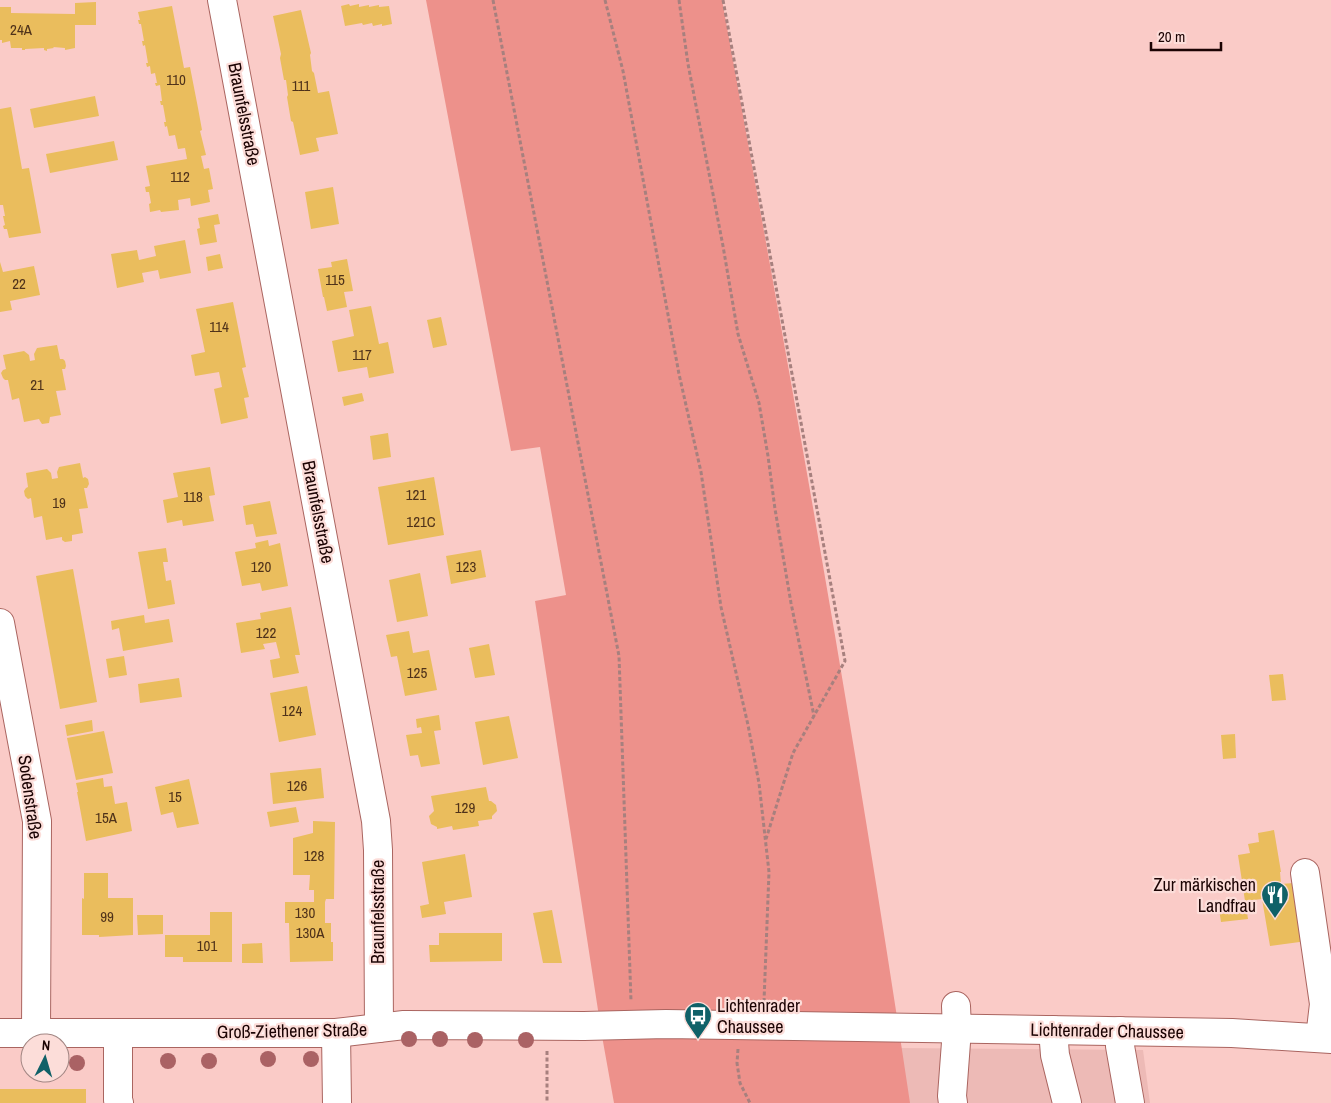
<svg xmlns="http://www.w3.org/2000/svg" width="1331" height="1103" font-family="'Archivo Narrow',sans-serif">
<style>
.built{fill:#edbab6}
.green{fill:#ed918b}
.building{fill:#eabd5d}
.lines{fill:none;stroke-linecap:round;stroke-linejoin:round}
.minor-casing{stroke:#aa6560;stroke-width:30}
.path{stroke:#a7807e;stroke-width:3;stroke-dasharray:4 2.5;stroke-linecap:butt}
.minor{stroke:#fff;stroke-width:28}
.tree{fill:#aa6264}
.labels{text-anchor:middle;stroke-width:4.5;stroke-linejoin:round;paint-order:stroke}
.number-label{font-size:15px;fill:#4f321a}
.street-label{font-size:18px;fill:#1b0303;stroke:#fcddd9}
.poi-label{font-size:18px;fill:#1b0303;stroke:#fcddd9;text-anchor:end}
</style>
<rect width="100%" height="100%" fill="#facbc7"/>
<!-- built -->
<polygon class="built" points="896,1048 1143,1050 1150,1103 904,1103"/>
<!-- green -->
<path class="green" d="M426,0H722C789,367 855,734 910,1103H614L602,1036L535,601L566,595L540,447L511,451Z"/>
<!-- building -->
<g class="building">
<polygon points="96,2 96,25 75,25 75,48 65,50 65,48 53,47 54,48 47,49 47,51 44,50 44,48 25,49 25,50 22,50 22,48 11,48 10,41 2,43 2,40 0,40 0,7 11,7 11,13 75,14 75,3"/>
<polygon points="349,4 350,6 359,4 359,7 369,5 369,7 379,5 379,7 389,6 392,24 382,26 382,24 373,26 372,23 363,25 362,23 345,26 341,6"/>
<polygon points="172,6 184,68 190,67 198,108 202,130 200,131 206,155 201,156 204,169 209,168 213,189 208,190 210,202 191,206 190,198 178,200 179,210 161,212 160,210 150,212 149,204 151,203 149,192 146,192 145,187 150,186 146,166 187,159 185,148 178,149 175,135 169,136 167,126 165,127 164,122 166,122 163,105 161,105 160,101 162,101 160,85 156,86 155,83 157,83 155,73 151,74 150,66 147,67 146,63 148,63 145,45 143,46 142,41 144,41 141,24 139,24 138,20 140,20 138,12"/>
<polygon points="301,10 311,53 310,55 312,71 314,73 318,93 329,91 338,134 316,138 319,151 300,155 293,122 291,121 287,97 288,95 286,80 284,80 280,58 281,54 273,16"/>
<polygon points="95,96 99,116 34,128 30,109"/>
<polygon points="11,107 22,169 29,168 41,233 9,238 7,229 4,229 3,226 5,225 3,216 5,216 3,205 0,205 0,109"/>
<polygon points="114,141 118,160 50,173 46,154"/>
<polygon points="333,187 339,224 311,229 305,192"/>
<polygon points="218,214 220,224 214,225 217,242 200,245 197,229 200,228 198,218"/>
<polygon points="185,240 191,273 160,279 158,270 142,273 144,282 117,288 111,254 137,250 139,260 156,256 154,246"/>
<polygon points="220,254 223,268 208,271 206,257"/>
<polygon points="347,259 353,291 344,292 347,307 327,311 324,297 323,297 318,269 332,267 331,262"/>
<polygon points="0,262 3,272 34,266 40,295 10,301 12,310 0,312"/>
<polygon points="233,302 246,367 242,368 249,397 244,398 248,418 221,424 214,389 222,387 219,372 195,376 191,355 205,352 196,309"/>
<polygon points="371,306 379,344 388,342 394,373 369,378 367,367 338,372 332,341 354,336 349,310"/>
<polygon points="441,317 447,345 433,348 427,320"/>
<polygon points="57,345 60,359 63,359 65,361 66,366 65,369 62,369 66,390 56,391 61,415 50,417 49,423 42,424 40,421 39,419 24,422 19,398 12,400 8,380 5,380 3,378 1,373 3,370 6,369 3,355 24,351 29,355 30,361 35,360 34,354 37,348"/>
<polygon points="362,393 364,401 344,406 342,397"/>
<polygon points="388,433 391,457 373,460 370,436"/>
<polygon points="80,463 83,478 85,477 88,479 89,484 87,488 84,488 88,508 79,509 83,533 72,535 72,541 65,542 62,540 62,537 46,540 42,516 34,518 31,498 28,499 25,496 24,491 26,488 28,487 26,473 47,469 51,473 52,479 58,478 57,472 59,467"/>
<polygon points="210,467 215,495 209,496 214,521 183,526 182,520 167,523 163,500 178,497 173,473"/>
<polygon points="434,477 444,535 388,545 378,487"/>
<polygon points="270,501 277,534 256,537 253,524 246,525 243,506"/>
<polygon points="268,540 269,546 280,543 288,586 262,591 260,583 242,586 235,552 256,548 255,543"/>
<polygon points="166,548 168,562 163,562 166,581 171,580 175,604 148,609 138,552"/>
<polygon points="481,550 486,577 451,584 446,556"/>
<polygon points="73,569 97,702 60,709 36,576"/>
<polygon points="420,573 428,616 397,622 389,580"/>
<polygon points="291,607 300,655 295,655 299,673 273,678 270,660 280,658 276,642 263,644 265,649 241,653 236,623 261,619 260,613"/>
<polygon points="144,615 145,623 169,619 173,642 123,651 119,628 112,630 111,621"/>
<polygon points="409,631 413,653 429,650 437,690 405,696 397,656 391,657 386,635"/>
<polygon points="489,644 495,675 475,678 469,648"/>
<polygon points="124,656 127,675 109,678 106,659"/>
<polygon points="1283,674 1286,700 1272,701 1269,675"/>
<polygon points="179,678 182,697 140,703 138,684"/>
<polygon points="307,686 316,735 279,742 270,693"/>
<polygon points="439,715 441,730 434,731 440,764 421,767 418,755 410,756 406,735 422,733 421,727 417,728 416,719"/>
<polygon points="509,716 518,758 483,765 475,722"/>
<polygon points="92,720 93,731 67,736 65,725"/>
<polygon points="104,731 113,773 76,780 67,738"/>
<polygon points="1235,734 1236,758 1223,759 1221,735"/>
<polygon points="321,768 324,798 273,804 270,773"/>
<polygon points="103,778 104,787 112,786 115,804 127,802 132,831 86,841 77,792 78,792 76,783"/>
<polygon points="189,779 199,824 177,828 173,812 161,815 155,787"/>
<polygon points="486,787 489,801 491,801 496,805 497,811 492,816 492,819 478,821 479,826 453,830 452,826 437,829 437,827 431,824 429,816 434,811 431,796"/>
<polygon points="296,807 299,822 270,827 267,812"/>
<polygon points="313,821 335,822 334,899 326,899 325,902 325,923 331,923 331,942 333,942 333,961 290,962 289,923 285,923 285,902 314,902 314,890 309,890 310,875 293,875 293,838 313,833"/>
<polygon points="1274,830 1281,872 1280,872 1281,884 1294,883 1307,941 1270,946 1262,899 1245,901 1238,855 1250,853 1248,844 1259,842 1258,833"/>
<polygon points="465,854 472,897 444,902 446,914 422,918 420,906 429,904 422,862"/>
<polygon points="84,873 108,873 108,898 133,898 133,935 99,937 99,935 82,935 82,898 84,899"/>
<polygon points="1246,905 1248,919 1221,922 1219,909"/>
<polygon points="552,910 562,963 543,963 533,913"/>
<polygon points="210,912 232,912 232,962 183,962 183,957 165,957 165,935 210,935"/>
<polygon points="137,915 163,915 163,934 138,935"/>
<polygon points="439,933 502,933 502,961 430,962 429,945 439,945"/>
<polygon points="262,943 263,963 242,963 242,944"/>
<rect x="0" y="1089" width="86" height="14"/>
</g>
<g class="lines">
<defs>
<g id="minor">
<polyline points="222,0 376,821 378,850 379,1028"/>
<polyline points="0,623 37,821 36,1033"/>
<polyline points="1305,873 1324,1004 1320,1038"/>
<polyline points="1053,1030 1055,1055 1067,1103"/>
<polyline points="1120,1031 1120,1046 1130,1103"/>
<polyline points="0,1033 336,1033 404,1025 584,1026 666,1024 1232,1033 1331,1039"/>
<polyline points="118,1033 118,1100 119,1103"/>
<polyline points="336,1033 337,1103"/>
<polyline points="953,1103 952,1096 957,1029 956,1006"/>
</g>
</defs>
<!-- minor casing -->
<use href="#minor" class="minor-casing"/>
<!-- path -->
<g class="path">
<polyline points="493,0 619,656 631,1001"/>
<polyline points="605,0 623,71 679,374 701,472 721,607 748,725 759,783 769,872 764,1001"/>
<polyline points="679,0 688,64 723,246 738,334 759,403 768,456 775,509 791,603 814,716"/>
<polyline points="723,0 845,661 793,753 766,839"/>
<polyline points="738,1049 737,1063 740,1083 750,1103"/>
<polyline points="547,1051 547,1103"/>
</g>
<!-- minor -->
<use href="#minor" class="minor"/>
</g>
<!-- trees -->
<g class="tree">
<circle cx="409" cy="1039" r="8"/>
<circle cx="440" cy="1039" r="8"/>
<circle cx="475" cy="1040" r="8"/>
<circle cx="526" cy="1040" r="8"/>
<circle cx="268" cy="1059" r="8"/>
<circle cx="311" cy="1059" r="8"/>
<circle cx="168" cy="1061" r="8"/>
<circle cx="209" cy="1061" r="8"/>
<circle cx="77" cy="1063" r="8"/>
</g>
<!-- icons -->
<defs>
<symbol id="restaurant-pin" viewBox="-11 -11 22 30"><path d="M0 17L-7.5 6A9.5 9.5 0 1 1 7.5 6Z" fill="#106168" stroke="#fcddd9"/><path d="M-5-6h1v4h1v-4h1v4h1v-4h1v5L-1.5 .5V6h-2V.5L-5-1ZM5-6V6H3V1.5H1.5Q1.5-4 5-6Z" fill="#fff"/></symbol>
<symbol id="bus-pin" viewBox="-11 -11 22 30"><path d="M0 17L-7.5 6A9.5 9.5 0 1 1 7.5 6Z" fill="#106168" stroke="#fcddd9"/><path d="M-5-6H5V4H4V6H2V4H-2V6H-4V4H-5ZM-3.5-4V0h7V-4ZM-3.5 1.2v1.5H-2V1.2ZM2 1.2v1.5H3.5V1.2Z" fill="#fff"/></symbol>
</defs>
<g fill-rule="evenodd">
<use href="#restaurant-pin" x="1259" y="879" width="32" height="43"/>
<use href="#bus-pin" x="682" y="1000" width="32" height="43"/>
</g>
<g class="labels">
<!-- number labels -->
<g class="number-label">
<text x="21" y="35">24A</text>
<text x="176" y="85">110</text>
<text x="301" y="91">111</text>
<text x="180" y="182">112</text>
<text x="335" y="285">115</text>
<text x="19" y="289">22</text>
<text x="219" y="332">114</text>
<text x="362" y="360">117</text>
<text x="37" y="390">21</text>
<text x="416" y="500">121</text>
<text x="193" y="502">118</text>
<text x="59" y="508">19</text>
<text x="421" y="527">121C</text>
<text x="261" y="572">120</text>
<text x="466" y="572">123</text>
<text x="266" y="638">122</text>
<text x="417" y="678">125</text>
<text x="292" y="716">124</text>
<text x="297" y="791">126</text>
<text x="175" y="802">15</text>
<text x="465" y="813">129</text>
<text x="106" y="823">15A</text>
<text x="314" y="861">128</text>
<text x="305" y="918">130</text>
<text x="107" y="922">99</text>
<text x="310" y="938">130A</text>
<text x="207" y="951">101</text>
</g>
<!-- street labels -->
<g class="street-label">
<text transform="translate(244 114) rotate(79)" y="6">Braunfelsstraße</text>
<text transform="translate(318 512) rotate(79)" y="6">Braunfelsstraße</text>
<text transform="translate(30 797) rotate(82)" y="6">Sodenstraße</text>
<text transform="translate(378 912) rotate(-90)" y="6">Braunfelsstraße</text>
<text transform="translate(292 1031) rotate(-1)" y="6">Groß-Ziethener Straße</text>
<text transform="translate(1107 1031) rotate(1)" y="6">Lichtenrader Chaussee</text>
</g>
<!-- poi labels -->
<g class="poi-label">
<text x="1256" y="891">Zur märkischen<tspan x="1256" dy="21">Landfrau</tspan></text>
<text x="717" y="1012" text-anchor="start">Lichtenrader<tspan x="717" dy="21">Chaussee</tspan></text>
</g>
</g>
<!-- north arrow -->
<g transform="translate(45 1058) rotate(5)"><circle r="24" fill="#fcddd9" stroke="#a28683"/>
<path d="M0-4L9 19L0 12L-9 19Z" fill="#106168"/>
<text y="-8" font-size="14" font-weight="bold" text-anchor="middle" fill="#1b0303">N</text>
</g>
<!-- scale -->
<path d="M1151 42v8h70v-8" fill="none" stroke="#1b0303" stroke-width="2.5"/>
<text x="1158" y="42" font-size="15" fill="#1b0303" stroke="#fcddd9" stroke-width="4" paint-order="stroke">20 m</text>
</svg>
